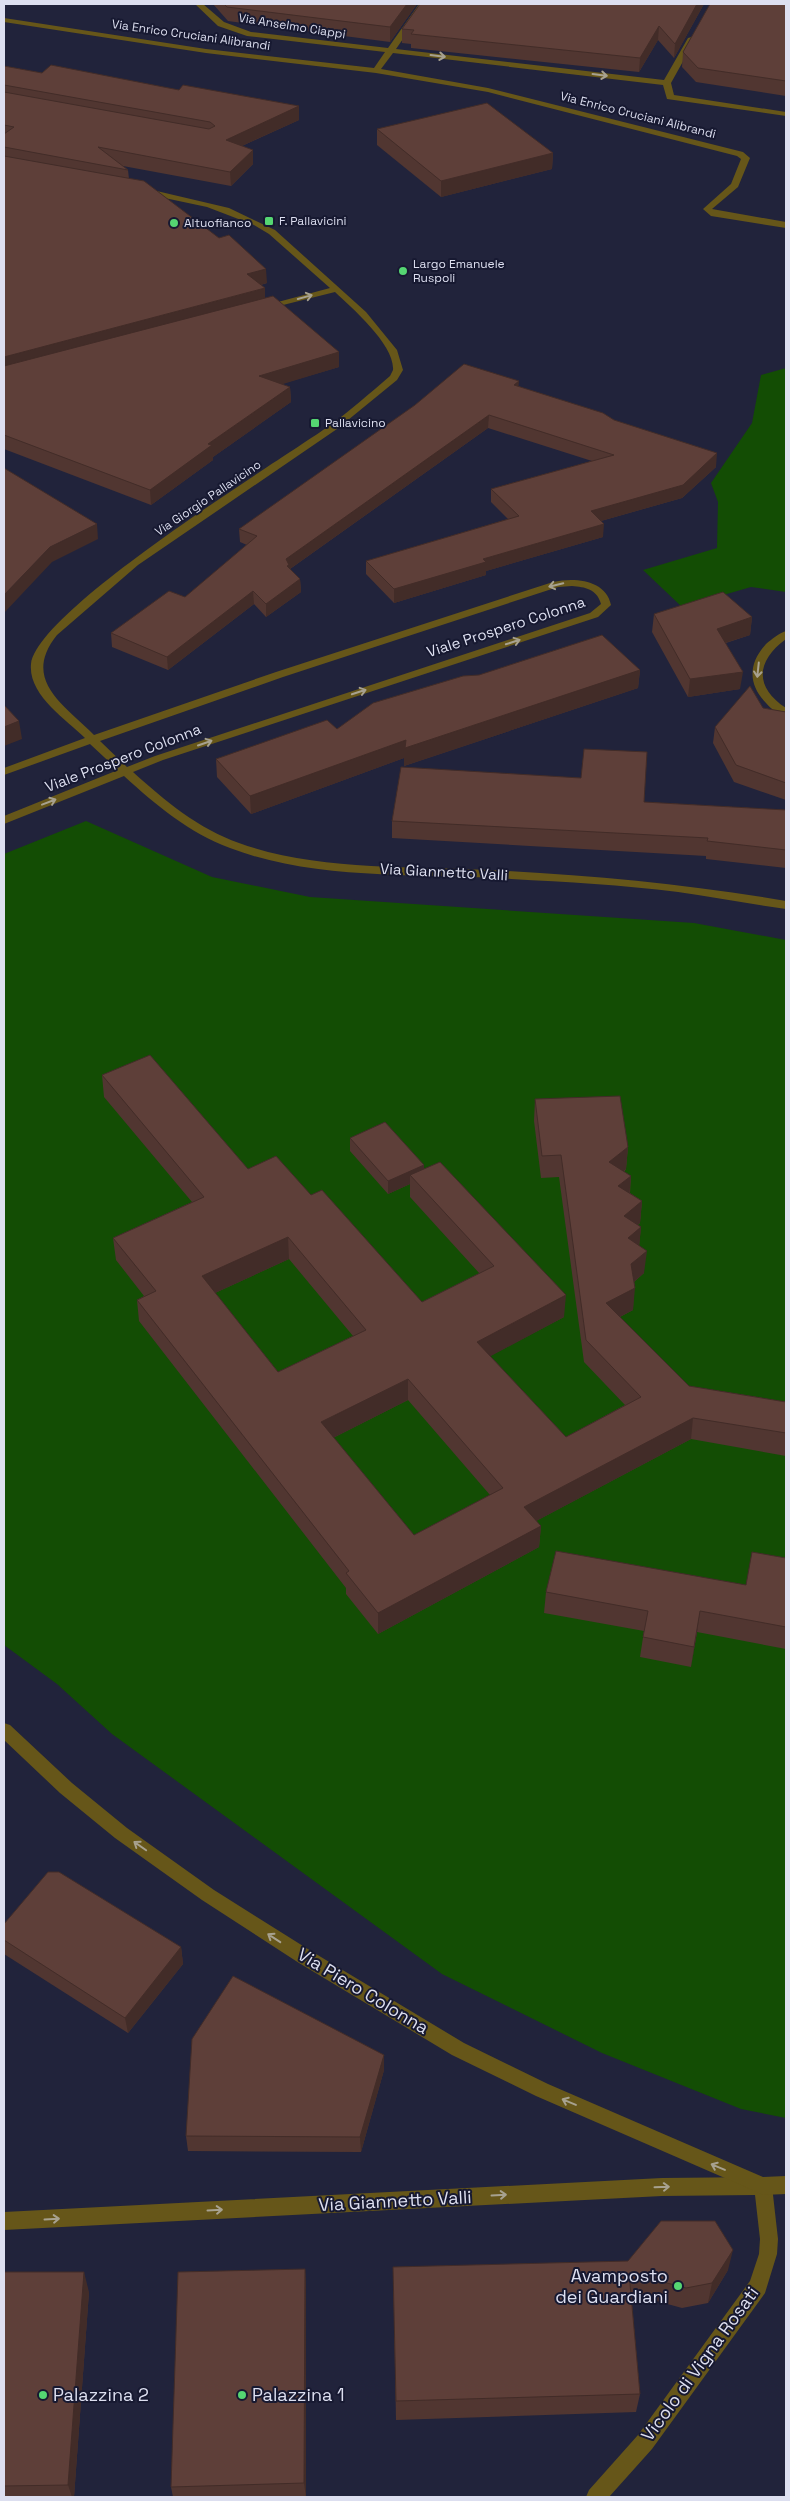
<svg xmlns="http://www.w3.org/2000/svg" width="790" height="2501" font-family="'Space Grotesk',sans-serif">
<style>
.green{fill:#134d04}
.lines{fill:none;stroke-linecap:round;stroke-linejoin:round}
.minor{fill:#665619;fill-rule:evenodd}
.tertiary{fill:#665619;fill-rule:evenodd}
.wall{fill:#513631;fill-rule:evenodd}
.shaded-wall{fill:#422c28}
.building{fill:#5e3f39;stroke:#422c28;fill-rule:evenodd}
.oneway{stroke:#a7a18f}
.poi-dot{fill:#55d672;stroke:#171931;stroke-width:2}
.labels{text-anchor:middle;stroke-width:4;stroke-linejoin:round;paint-order:stroke}
.far-street-label{font-size:12px;fill:#dddff0;stroke:#171931}
.far-poi-label{font-size:12px;fill:#dddff0;stroke:#171931;text-anchor:start}
.street-label{font-size:15px;fill:#dddff0;stroke:#171931}
.near-street-label{font-size:18px;fill:#dddff0;stroke:#171931}
.near-poi-label{font-size:18px;fill:#dddff0;stroke:#171931;text-anchor:start}
</style>
<rect width="100%" height="100%" fill="#21233b"/>
<!-- green -->
<g class="green">
<polygon points="786,368 786,592 751,587 682,607 643,570 717,548 718,502 711,483 752,423 761,375"/>
<polygon points="86,821 212,877 310,897 694,923 786,940 786,2118 741,2109 602,2053 442,1974 112,1734 57,1684 4,1645 4,854"/>
</g>
<g class="lines">
<!-- minor -->
<g class="minor">
<polygon points="195,4 203,4 224,22 251,32 388,48 419,4 427,4 396,49 664,80 688,38 695,36 696,38 671,83 674,95 786,112 786,116 667,99 663,85 393,53 381,69 488,88 743,152 750,158 738,187 712,209 786,222 786,228 711,216 703,209 731,184 741,159 737,156 488,92 376,73 206,53 4,22 4,18 206,49 374,68 385,52 247,36 218,26"/>
<path d="M144,188L229,208L275,230L366,312L397,350L403,370L397,380L337,429L138,565L57,635C21,680 64,705 94,735L276,672L553,582C575,577 606,580 611,605L598,617L163,760L133,772C165,801 199,829 239,843C316,871 409,866 490,870C589,875 688,884 786,901V909C750,904 714,897 678,892C622,885 567,882 511,879C420,873 316,881 230,848C189,833 156,805 124,776L4,824V816L118,770L90,744L4,775V768L85,738C66,719 28,695 31,664C38,609 276,463 329,426C350,411 370,393 390,376L393,370C395,345 352,308 335,292L263,310V306L330,288L269,234L254,225L207,207L141,193V189ZM572,586C585,587 597,589 601,604L590,613L155,756L127,767L100,741L283,677L558,587Z"/>
<polygon points="763,2177 769,2180 772,2186 778,2239 777,2254 765,2293 652,2449 609,2497 586,2497 589,2490 638,2435 750,2281 759,2254 760,2239 755,2195 662,2196 4,2230 4,2212 662,2178"/>
</g>
<!-- tertiary -->
<g class="tertiary">
<path d="M786,631V639C756,661 754,687 786,708V716C779,715 771,709 766,703C748,684 748,664 766,644C772,639 779,633 786,631Z"/>
<polygon points="4,1723 10,1725 72,1783 127,1828 214,1890 311,1951 464,2043 548,2084 763,2177 786,2176 786,2194 763,2195 757,2192 536,2096 452,2055 299,1963 202,1900 115,1838 60,1793 4,1740"/>
</g>
</g>
<!-- wall -->
<g class="wall">
<polygon points="213,4 417,4 390,42 228,21"/>
<polygon points="420,4 704,4 674,58 658,40 639,72 411,48 411,44 402,43 402,29"/>
<polygon points="786,4 786,96 696,82 682,67 683,52"/>
<polygon points="4,66 42,73 179,90 299,106 299,120 242,146 253,150 253,164 231,186 123,166 128,170 129,179 267,283 261,285 265,288 265,298 339,352 339,367 281,384 290,387 291,402 213,457 213,460 151,505 4,449"/>
<polygon points="377,129 553,153 552,169 441,197 377,145"/>
<polygon points="518,386 614,420 716,467 682,498 601,521 603,537 486,571 486,575 394,603 366,574 366,561 508,519 491,502 491,489 592,461 488,428 290,569 300,579 301,592 266,617 254,604 168,670 112,647 111,633 185,597 247,545 240,542 239,529"/>
<polygon points="654,614 752,617 750,635 726,643 740,689 688,697 652,632"/>
<polygon points="640,670 638,688 404,766 404,758 251,814 217,777 216,759 337,729"/>
<polygon points="763,708 786,712 786,800 734,782 713,743 715,727"/>
<polygon points="644,802 786,810 786,868 706,859 706,856 392,838 392,821"/>
<path d="M102,1075L248,1169L311,1195L422,1302L480,1274L410,1197V1184L388,1194L350,1151V1138L424,1165V1169L564,1317L490,1356L566,1437L625,1405L584,1362L559,1177L541,1178L534,1121L535,1099L628,1147L626,1169L624,1172L631,1176L630,1193L642,1201L640,1223L638,1225L641,1227L639,1246L644,1273L634,1282L633,1310L620,1317L689,1386L786,1402V1456L691,1439L536,1521L541,1526L539,1547L378,1634L346,1594V1588L139,1321L137,1300L144,1296L116,1260L113,1238L192,1202L104,1097ZM289,1259L353,1336L278,1372L215,1293ZM408,1400L490,1495L414,1535L333,1438Z"/>
<polygon points="786,1558 786,1649 697,1632 691,1667 640,1657 644,1631 544,1613 546,1592 746,1585"/>
<polygon points="4,1924 181,1947 183,1964 128,2033 4,1954"/>
<polygon points="384,2070 361,2152 188,2151 186,2136"/>
<polygon points="393,2267 728,2270 708,2303 682,2308 631,2294 640,2394 636,2412 396,2420"/>
<polygon points="305,2269 306,2290 306,2497 173,2497 171,2487"/>
<polygon points="4,2272 89,2292 74,2497 4,2497"/>
</g>
<!-- shaded-wall -->
<g class="shaded-wall">
<polygon points="407,4 417,4 390,42 390,27"/>
<polygon points="697,4 704,4 674,58 675,44"/>
<polygon points="659,26 658,40 639,72 640,58"/>
<polygon points="299,106 299,120 226,153 226,140"/>
<polygon points="253,150 253,164 231,186 230,172"/>
<polygon points="553,153 552,169 441,197 441,181"/>
<polygon points="266,269 267,283 248,288 247,274"/>
<polygon points="265,288 265,303 4,372 4,357"/>
<polygon points="339,352 339,367 260,391 259,376"/>
<polygon points="519,381 518,393 514,385"/>
<polygon points="290,387 291,402 213,457 213,460 151,505 150,490 208,444"/>
<polygon points="489,415 488,428 287,571 286,559"/>
<polygon points="717,453 716,467 682,498 590,524 591,511"/>
<polygon points="97,524 98,539 52,562 4,613 4,595 50,547"/>
<polygon points="604,524 603,537 486,571 486,575 394,603 394,589 483,559"/>
<polygon points="300,579 301,592 266,617 266,604"/>
<polygon points="253,591 254,604 168,670 167,657"/>
<polygon points="752,617 750,635 715,646 717,629"/>
<polygon points="640,670 638,688 404,766 404,758 251,814 250,796 406,740"/>
<polygon points="743,672 740,689 688,697 690,679"/>
<polygon points="19,721 22,739 4,746 4,727"/>
<polygon points="628,1147 626,1169 608,1184 609,1162"/>
<polygon points="424,1165 424,1178 410,1175 410,1184 388,1194 388,1181"/>
<polygon points="631,1176 629,1198 618,1186"/>
<polygon points="642,1201 640,1223 622,1238 624,1216"/>
<polygon points="641,1227 639,1249 628,1238"/>
<polygon points="288,1237 289,1259 204,1298 202,1276"/>
<polygon points="647,1251 644,1273 629,1286 631,1264"/>
<polygon points="635,1288 633,1310 604,1325 606,1303"/>
<polygon points="566,1295 564,1317 476,1364 477,1342"/>
<polygon points="408,1379 408,1400 321,1444 321,1422"/>
<polygon points="693,1418 691,1439 523,1528 524,1507"/>
<polygon points="541,1526 539,1547 378,1634 378,1613"/>
<polygon points="700,1611 697,1632 691,1667 694,1647"/>
<polygon points="181,1947 183,1964 128,2033 125,2018"/>
<polygon points="384,2055 384,2070 361,2152 360,2137"/>
<polygon points="733,2250 728,2270 708,2303 712,2283"/>
<polygon points="305,2269 306,2290 306,2497 304,2483"/>
<polygon points="84,2272 89,2292 74,2497 72,2497 68,2485"/>
</g>
<!-- building -->
<g class="building">
<polygon points="224,4 407,4 390,27 227,7"/>
<polygon points="420,4 697,4 675,44 659,26 640,58 411,34 414,30 402,29"/>
<polygon points="710,4 786,4 786,81 698,68 683,52"/>
<polygon points="51,65 179,90 183,85 299,106 226,140 253,150 230,172 98,147 128,170 4,147 4,134 14,127 4,125 4,92 209,129 215,126 210,122 4,85 4,66 42,73"/>
<polygon points="487,103 553,153 441,181 377,129"/>
<polygon points="4,156 144,181 219,238 229,235 266,269 247,274 265,288 4,357"/>
<polygon points="273,296 339,352 259,376 290,387 208,444 212,445 150,490 4,435 4,366"/>
<polygon points="464,364 519,381 514,385 603,413 614,420 717,453 683,485 591,511 604,524 483,559 486,562 394,589 366,561 519,516 491,489 614,455 489,415 286,559 289,565 287,566 300,579 266,604 253,591 167,657 111,633 169,591 185,597 257,536 239,529 415,405"/>
<polygon points="4,468 97,524 50,547 4,595"/>
<polygon points="723,592 752,617 717,629 743,672 690,679 654,614"/>
<polygon points="602,635 640,670 405,748 406,740 250,796 216,759 327,720 337,729 373,703 463,676 479,675"/>
<polygon points="750,686 763,708 786,712 786,783 736,765 715,727"/>
<polygon points="4,705 19,721 4,727"/>
<polygon points="584,749 647,752 644,802 786,810 786,850 707,841 708,838 392,821 401,767 581,778"/>
<path d="M150,1055L248,1169L276,1156L311,1195L322,1190L422,1302L494,1266L410,1175L440,1162L566,1295L477,1342L566,1437L641,1397L586,1340L561,1155L542,1156L535,1099L620,1096L628,1147L609,1162L631,1176L618,1186L642,1201L624,1216L641,1227L628,1238L647,1251L631,1264L635,1288L606,1303L689,1386L786,1402V1433L693,1418L524,1507L541,1526L378,1613L346,1573L349,1571L137,1300L156,1291L113,1238L204,1197L102,1075ZM288,1237L366,1330L278,1372L202,1276ZM408,1379L503,1488L414,1535L321,1422Z"/>
<polygon points="385,1122 424,1165 388,1181 350,1138"/>
<polygon points="556,1551 746,1585 752,1552 786,1558 786,1627 700,1611 694,1647 643,1637 648,1611 546,1592"/>
<polygon points="48,1872 59,1872 181,1947 125,2018 4,1940 4,1924"/>
<polygon points="233,1976 384,2055 360,2137 186,2136 192,2039"/>
<polygon points="661,2221 715,2221 733,2250 712,2283 686,2288 629,2273 640,2394 396,2401 393,2267 628,2261"/>
<polygon points="305,2269 304,2483 171,2487 178,2272"/>
<polygon points="4,2272 84,2272 68,2485 4,2486"/>
</g>
<!-- one-way arrows -->
<defs><path id="oneway-shaft" d="M-6 0H5M1.5-3L5.5 0L1.5 3" fill="none" stroke-width="1.6" stroke-linecap="round" stroke-linejoin="round" transform="scale(1.25)"/></defs>
<g class="oneway">
<use href="#oneway-shaft" transform="translate(438 56) rotate(7)"/>
<use href="#oneway-shaft" transform="translate(600 75) rotate(7)"/>
<use href="#oneway-shaft" transform="translate(305 297) rotate(-15)"/>
<use href="#oneway-shaft" transform="translate(556 585) rotate(166)"/>
<use href="#oneway-shaft" transform="translate(513 642) rotate(-18)"/>
<use href="#oneway-shaft" transform="translate(758 670) rotate(96)"/>
<use href="#oneway-shaft" transform="translate(359 692) rotate(-18)"/>
<use href="#oneway-shaft" transform="translate(205 743) rotate(-19)"/>
<use href="#oneway-shaft" transform="translate(49 802) rotate(-21)"/>
<use href="#oneway-shaft" transform="translate(140 1846) rotate(-145)"/>
<use href="#oneway-shaft" transform="translate(274 1938) rotate(-147)"/>
<use href="#oneway-shaft" transform="translate(569 2102) rotate(-157)"/>
<use href="#oneway-shaft" transform="translate(718 2167) rotate(-157)"/>
<use href="#oneway-shaft" transform="translate(662 2187) rotate(-2)"/>
<use href="#oneway-shaft" transform="translate(499 2195) rotate(-3)"/>
<use href="#oneway-shaft" transform="translate(215 2210) rotate(-3)"/>
<use href="#oneway-shaft" transform="translate(52 2219) rotate(-3)"/>
</g>
<!-- markers -->
<g class="poi-dot">
<rect x="264" y="216" width="10" height="10" rx="2.5"/>
<circle cx="174" cy="223" r="5"/>
<circle cx="403" cy="271" r="5"/>
<rect x="310" y="418" width="10" height="10" rx="2.5"/>
<circle cx="678" cy="2286" r="5"/>
<circle cx="43" cy="2395" r="5"/>
<circle cx="242" cy="2395" r="5"/>
</g>
<g class="labels">
<!-- far-street labels -->
<g class="far-street-label">
<text transform="translate(292 26) rotate(9)" y="4">Via Anselmo Ciappi</text>
<text transform="translate(191 35) rotate(8)" y="4">Via Enrico Cruciani Alibrandi</text>
<text transform="translate(638 115) rotate(14)" y="4">Via Enrico Cruciani Alibrandi</text>
<text transform="translate(208 498) rotate(-34)" y="4">Via Giorgio Pallavicino</text>
</g>
<!-- far-poi labels -->
<g class="far-poi-label">
<text x="279" y="225">F. Pallavicini</text>
<text x="184" y="227">Altuofianco</text>
<text x="413" y="268">Largo Emanuele<tspan x="413" dy="14">Ruspoli</tspan></text>
<text x="325" y="427">Pallavicino</text>
</g>
<!-- street labels -->
<g class="street-label">
<text transform="translate(506 627) rotate(-18)" y="5">Viale Prospero Colonna</text>
<text transform="translate(123 758) rotate(-21)" y="5">Viale Prospero Colonna</text>
<text transform="translate(444 872) rotate(3)" y="5">Via Giannetto Valli</text>
</g>
<!-- near-street labels -->
<g class="near-street-label">
<text transform="translate(363 1991) rotate(31)" y="6">Via Piero Colonna</text>
<text transform="translate(395 2201) rotate(-3)" y="6">Via Giannetto Valli</text>
<text transform="translate(700 2364) rotate(-54)" y="6">Vicolo di Vigna Rosati</text>
</g>
<!-- near-poi labels -->
<g class="near-poi-label">
<text x="668" y="2282" text-anchor="end">Avamposto<tspan x="668" dy="21">dei Guardiani</tspan></text>
<text x="53" y="2401">Palazzina 2</text>
<text x="252" y="2401">Palazzina 1</text>
</g>
</g>
<!-- border -->
<rect width="790" height="2501" fill="none" stroke="#dddff0" stroke-width="10"/>
</svg>
